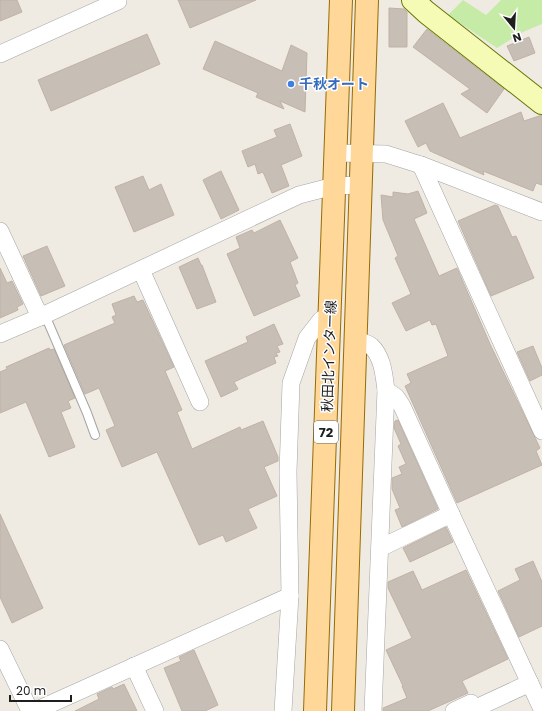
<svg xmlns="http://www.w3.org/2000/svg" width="542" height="711" font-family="Poppins,'Noto Sans JP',sans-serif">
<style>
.grass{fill:#c6eba7}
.building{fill:#c7beb6;stroke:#c1b2a5}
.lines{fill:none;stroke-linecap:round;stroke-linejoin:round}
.lane-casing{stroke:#a5a5a5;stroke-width:10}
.street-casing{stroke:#a5a5a5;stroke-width:18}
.secondary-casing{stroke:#667702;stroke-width:24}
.primary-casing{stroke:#976b00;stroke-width:24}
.lane{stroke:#fff;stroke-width:8}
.street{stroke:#fff;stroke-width:17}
.secondary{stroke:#f5fbb5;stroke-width:22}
.primary{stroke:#fed799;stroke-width:22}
.shop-dot{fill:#3f7fe0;stroke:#fff;stroke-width:1.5}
.labels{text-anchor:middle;stroke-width:3;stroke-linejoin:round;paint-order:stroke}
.shield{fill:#fff;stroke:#626262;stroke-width:1}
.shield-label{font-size:13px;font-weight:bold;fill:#1e1e1e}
.shop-label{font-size:14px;font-weight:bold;fill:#366cbe;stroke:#fff;text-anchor:start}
.street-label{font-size:14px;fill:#1e1e1e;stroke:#fff}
</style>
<rect width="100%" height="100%" fill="#efebe3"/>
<!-- grass -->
<polygon class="grass" points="463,0 486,15 501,0 542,0 542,24 523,32 497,48 448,15"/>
<!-- building -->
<g class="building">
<polygon points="0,0 17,0 22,12 0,21"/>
<polygon points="178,0 256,0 190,28"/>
<polygon points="389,8 404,9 407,12 407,47 389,47"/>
<polygon points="427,29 504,89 487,113 461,94 470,89 413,47"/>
<polygon points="147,34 160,64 51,111 38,80"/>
<polygon points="529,37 535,53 514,61 507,46"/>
<polygon points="215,41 282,71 291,45 307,53 305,112 280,101 284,109 256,97 258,93 203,69"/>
<polygon points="443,103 460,138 521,112 524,121 542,115 542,185 536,183 533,191 483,171 484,175 430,151 426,143 418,147 405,121"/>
<polygon points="290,124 302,156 281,165 289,186 272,193 263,172 258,174 255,164 248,167 242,151 277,137 274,130"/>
<polygon points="221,171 239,210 221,219 203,180"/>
<polygon points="143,176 149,190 161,184 174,215 134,232 115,187"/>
<polygon points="418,191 427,213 414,219 439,276 457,268 490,344 540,448 536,451 542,465 457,503 405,386 411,383 407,374 448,356 436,324 432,325 430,320 406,331 392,303 411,294 395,258 398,256 383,220 381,195 393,197 393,192 408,194"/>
<polygon points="495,205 498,206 512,237 516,236 534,278 491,296 458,221"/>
<polygon points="280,220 298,258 290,262 298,283 295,285 300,296 254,316 227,254 240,248 236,237 252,230 254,233"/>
<polygon points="47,246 65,286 41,296 23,256"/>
<polygon points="198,258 201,265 202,265 216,302 197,309 179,267"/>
<polygon points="0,268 7,283 12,281 23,304 17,307 18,310 0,318"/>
<polygon points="134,296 137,302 143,300 174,367 165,371 182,410 177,412 192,449 240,427 241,430 263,421 278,457 278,461 264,467 277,496 248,509 257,528 226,542 223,535 199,545 157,452 122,467 106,430 115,426 99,388 85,394 64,345 115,323 112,317 116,315 112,304"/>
<polygon points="274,324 283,344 277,346 280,352 276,353 278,356 274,357 276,363 234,382 238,389 221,397 205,361 248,342 246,337"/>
<polygon points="533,346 542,368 542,375 530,381 517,352"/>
<polygon points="49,348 50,350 54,349 75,398 68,401 71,408 61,412 75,447 49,457 26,402 0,413 0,372 7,369 6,367"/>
<polygon points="398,420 438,509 402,527 395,510 400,508 392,489 392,478 402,474 399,467 406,464 398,446 401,444 394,428 395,421"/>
<polygon points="0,514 43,608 12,623 0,597"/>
<polygon points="446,527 453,542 410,562 403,548"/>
<polygon points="533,561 542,582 542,626 519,637 498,591 520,580 515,569"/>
<polygon points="466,570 508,659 462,681 468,693 428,711 383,711 383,708 407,698 402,686 403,686 386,650 412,638 388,588 388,582 413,571 422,590"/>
<polygon points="194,650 218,705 205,711 182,711 164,668 181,661 179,657"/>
<polygon points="124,684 137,711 75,711 99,699 97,694 112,687 113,689"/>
</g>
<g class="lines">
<defs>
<polyline id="lane" points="45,315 87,413 95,435"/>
<g id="street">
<polyline points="0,54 118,1 118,0"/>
<polyline points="336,153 386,154 421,165 542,212"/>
<polyline points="421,165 542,431"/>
<polyline points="0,231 40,317"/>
<polyline points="141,270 200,402"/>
<polyline points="0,334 40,317 299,195 334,186 360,185"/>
<path d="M356,340C361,342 368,343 371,346C383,357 384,376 386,390L373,711"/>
<polyline points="386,390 396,397 402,406 451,514"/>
<polyline points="380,548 451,514 542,709"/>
<polyline points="0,649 30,711"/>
<polyline points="134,666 155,711"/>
<polyline points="474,709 530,683"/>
<polyline points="35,711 290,596"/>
<polyline points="283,711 290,596 288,472 291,383 307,338 321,320 330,315"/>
<polyline points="454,711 471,703 475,711"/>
</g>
<polyline id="secondary" points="413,0 426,12 542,103"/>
<g id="primary">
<polyline points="315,711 341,0"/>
<polyline points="343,711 367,0"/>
</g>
</defs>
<!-- lane casing -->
<use href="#lane" class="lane-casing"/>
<!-- street casing -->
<use href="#street" class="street-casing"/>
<!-- secondary casing -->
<use href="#secondary" class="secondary-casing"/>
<!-- primary casing -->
<use href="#primary" class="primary-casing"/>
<!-- lane -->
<use href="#lane" class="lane"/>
<!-- street -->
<use href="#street" class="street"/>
<!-- secondary -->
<use href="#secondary" class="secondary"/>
<!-- primary -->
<use href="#primary" class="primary"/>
</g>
<!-- markers -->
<circle class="shop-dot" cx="291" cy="84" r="4"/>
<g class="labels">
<!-- shield labels -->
<rect class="shield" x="314" y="421" width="24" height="22" rx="3"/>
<g class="shield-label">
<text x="326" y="437">72</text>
</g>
<!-- shop labels -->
<g class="shop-label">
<text x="299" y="89">千秋オート</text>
</g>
<!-- street labels -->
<g class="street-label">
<text transform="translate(329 356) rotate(-88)" y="5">秋田北インター線</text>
</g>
</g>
<!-- north arrow -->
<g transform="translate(514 28) rotate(162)" stroke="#ffffff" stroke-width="3" paint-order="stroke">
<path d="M0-3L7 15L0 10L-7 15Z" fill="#1e1e1e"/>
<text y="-6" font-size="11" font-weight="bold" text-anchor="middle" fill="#1e1e1e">N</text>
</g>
<!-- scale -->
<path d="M10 695v6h61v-6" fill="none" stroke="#1e1e1e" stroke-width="2"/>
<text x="16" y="695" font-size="12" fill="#1e1e1e" stroke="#ffffff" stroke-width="3" paint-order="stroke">20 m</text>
</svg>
